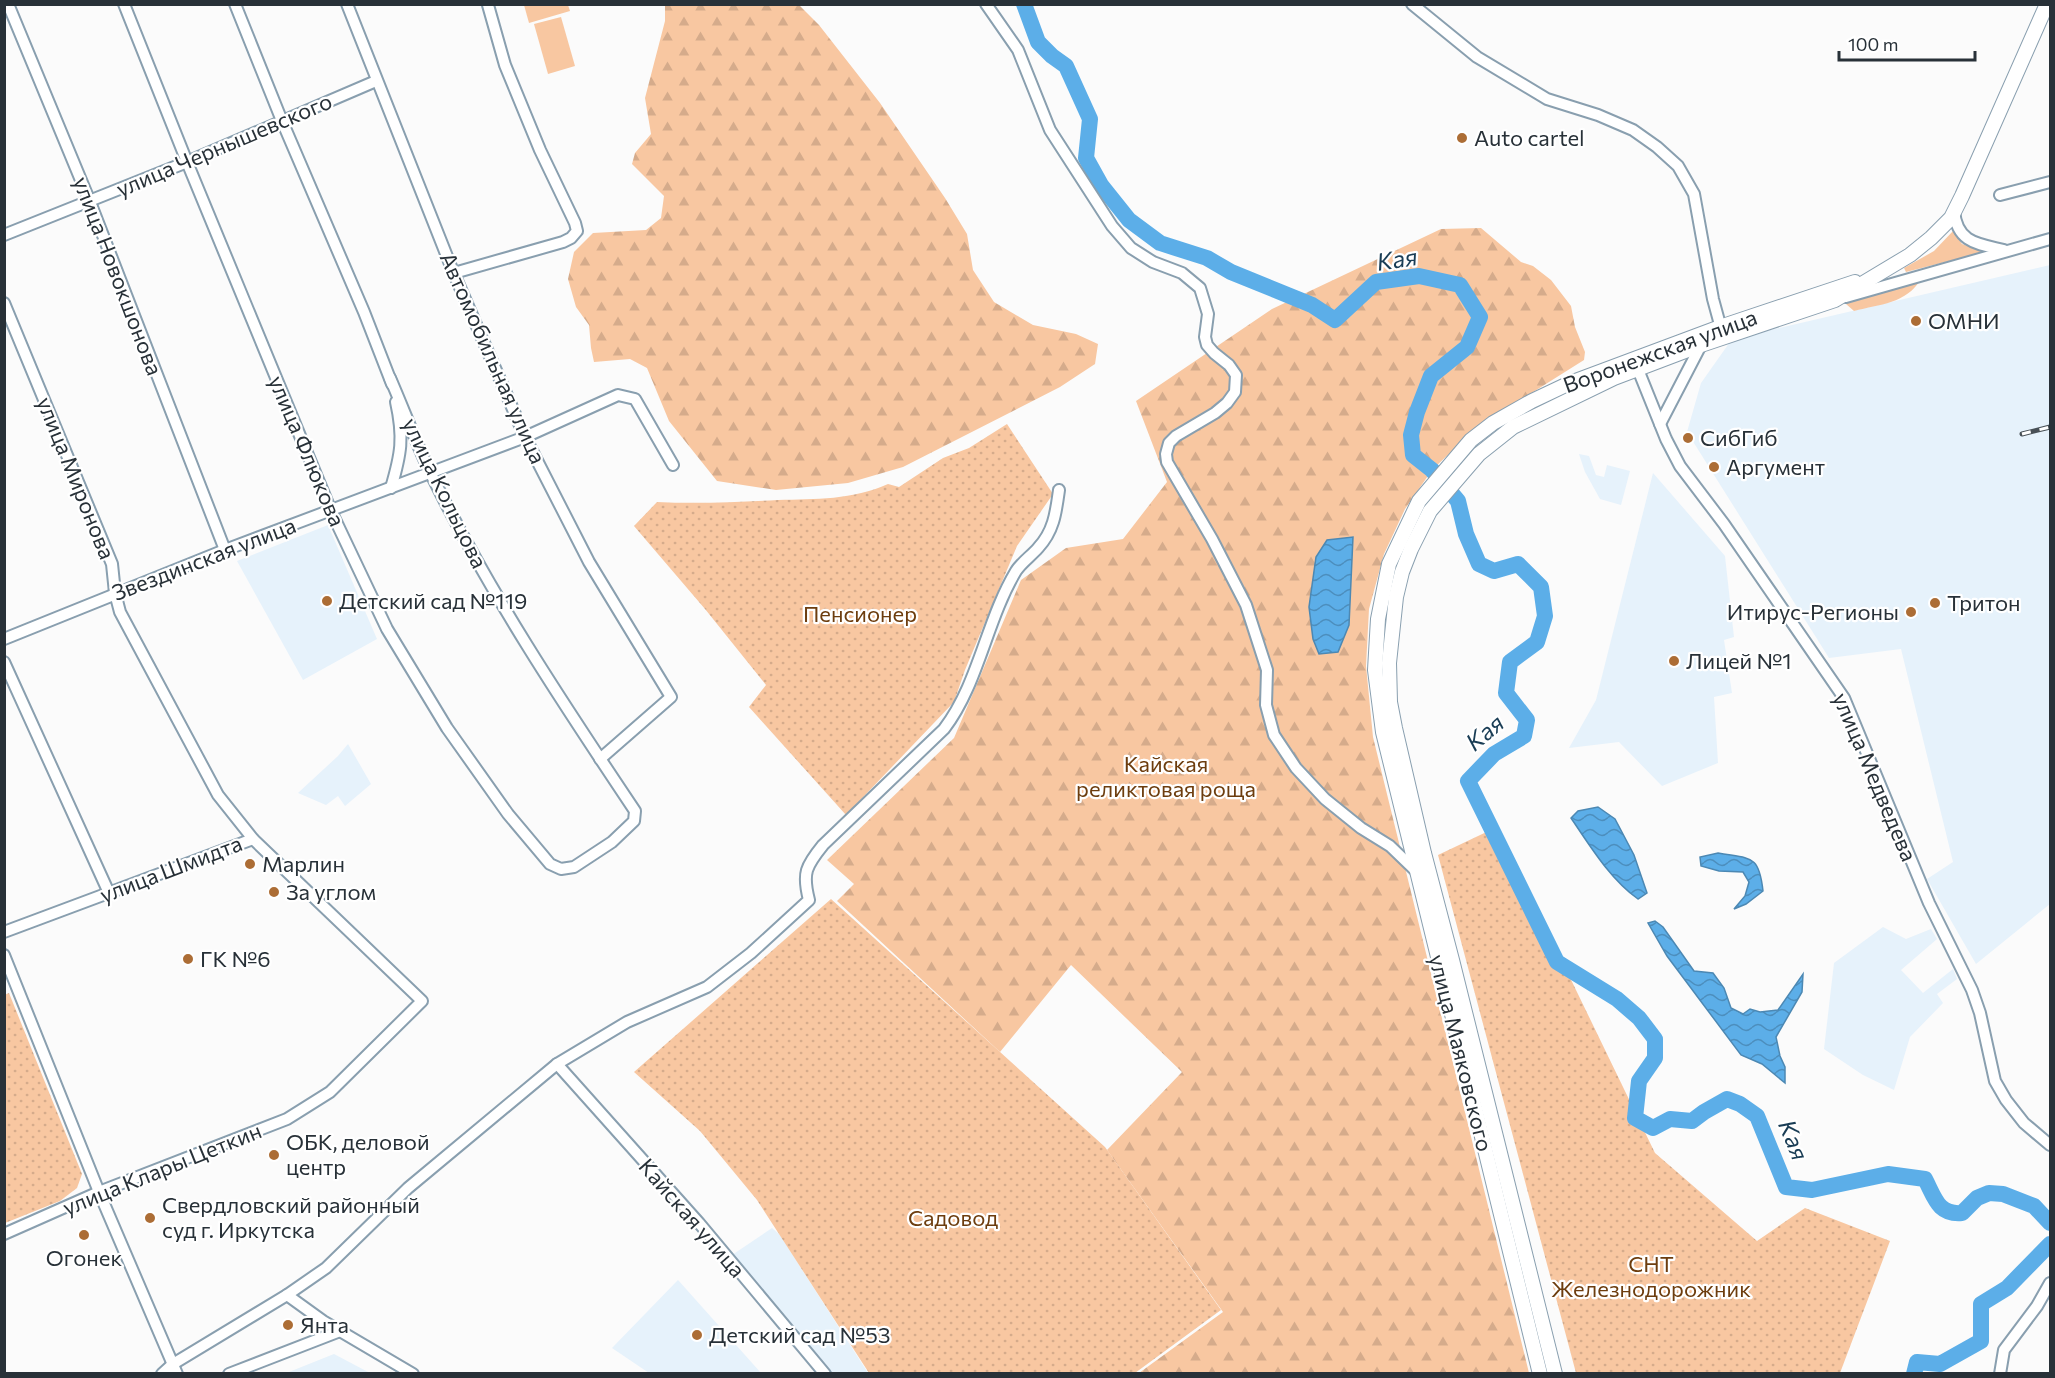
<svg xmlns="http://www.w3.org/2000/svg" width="2055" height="1378" font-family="Commissioner,sans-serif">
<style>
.built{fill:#e6f2fb}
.grass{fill:#f8c7a1}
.forest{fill:url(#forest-firs)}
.park{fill:url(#park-dots)}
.water{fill:url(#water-waves);stroke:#4c88b3;stroke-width:1.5}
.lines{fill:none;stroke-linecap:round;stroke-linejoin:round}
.river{stroke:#5caee8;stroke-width:16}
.minor-casing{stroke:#899faf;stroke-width:14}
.major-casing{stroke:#899faf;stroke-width:16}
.minor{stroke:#fff;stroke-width:10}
.major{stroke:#fff;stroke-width:14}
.rail-casing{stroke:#485056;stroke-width:5}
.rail{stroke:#fff;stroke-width:3;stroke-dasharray:9;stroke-linecap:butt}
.poi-dot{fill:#ac6d35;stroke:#fff;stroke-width:2}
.labels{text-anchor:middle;stroke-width:4.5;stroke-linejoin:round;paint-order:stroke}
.poi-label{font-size:22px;fill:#283138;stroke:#fff;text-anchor:start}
.street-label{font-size:22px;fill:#283138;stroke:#fff}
.park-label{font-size:22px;fill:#6d3d0e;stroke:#fff}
.water-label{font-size:24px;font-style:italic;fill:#1a3d55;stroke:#fff}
</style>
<defs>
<pattern id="forest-firs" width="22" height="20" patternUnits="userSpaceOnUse" patternTransform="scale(1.5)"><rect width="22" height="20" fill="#f8c7a1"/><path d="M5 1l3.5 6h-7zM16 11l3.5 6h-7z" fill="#d5ab8b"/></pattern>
<pattern id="park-dots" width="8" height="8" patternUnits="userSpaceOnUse" patternTransform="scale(1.5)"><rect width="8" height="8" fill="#f8c7a1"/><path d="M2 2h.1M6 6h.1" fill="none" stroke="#d5ab8b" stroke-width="1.8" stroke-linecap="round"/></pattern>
<pattern id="water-waves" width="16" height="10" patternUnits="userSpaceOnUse" patternTransform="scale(1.5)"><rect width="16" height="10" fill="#5caee8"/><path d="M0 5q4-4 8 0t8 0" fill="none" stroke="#4c8ebd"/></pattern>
</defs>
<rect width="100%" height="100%" fill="#fbfbfb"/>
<!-- built -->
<g class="built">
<polygon points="2050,265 2050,904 1976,964 1927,879 1953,862 1901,649 1829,658 1687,432 1701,383 1732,339"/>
<polygon points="1579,454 1589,456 1596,475 1604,477 1607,465 1630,471 1621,505 1600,499 1585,472"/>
<polygon points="1653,473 1725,556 1734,637 1724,640 1732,693 1714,697 1718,763 1662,786 1619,742 1569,748 1596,700"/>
<polygon points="328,525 377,639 303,680 237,561"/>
<polygon points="348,744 371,784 345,806 338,796 326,805 298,793 338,756"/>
<polygon points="1883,927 1906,939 1931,929 1937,939 1901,970 1923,993 1953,969 1957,979 1937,994 1943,1003 1910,1037 1894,1090 1863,1075 1824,1049 1834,963"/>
<polygon points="772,1228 780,1235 868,1373 830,1373 732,1255"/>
<polygon points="678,1280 761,1373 649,1373 612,1348"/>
<polygon points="334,1354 370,1373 284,1374"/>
</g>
<!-- grass -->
<g class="grass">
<polygon points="524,5 568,5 570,11 529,23"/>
<polygon points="561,17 575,66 548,74 534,24"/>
<polygon points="1953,231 1962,244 1984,252 1906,272 1904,268 1934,251"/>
<path d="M1921,279C1906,304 1880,304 1854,311L1846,304L1852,299Z"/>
</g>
<!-- forest -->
<g class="forest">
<polygon points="665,5 799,5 819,25 880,103 945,198 967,234 973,270 994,302 1033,325 1076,334 1098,344 1095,364 1060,387 903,467 848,483 776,490 717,481 669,421 647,368 630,359 594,362 591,348 589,325 576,307 568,279 574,252 593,233 646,230 661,218 664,196 632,164 635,153 651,134 645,98 665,21"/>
<polygon points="1481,228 1521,262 1533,266 1551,280 1571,306 1575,327 1585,352 1584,360 1476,428 1432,470 1405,509 1384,554 1369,609 1366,666 1373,737 1529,1373 1139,1373 1223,1312 1107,1150 1182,1072 1071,965 1000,1052 837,901 854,884 827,860 954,738 1021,580 1066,548 1123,539 1167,482 1136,401 1272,309 1441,229"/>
</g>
<!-- park -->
<g class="park">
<path d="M1007,424L1053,494L1017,546L965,670L954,702L846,815L749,707L766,685L705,609L634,526L657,502C698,504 738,502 778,500C815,499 853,500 888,484L899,487L943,458L969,448Z"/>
<polygon points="1497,827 1655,1153 1757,1241 1805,1208 1890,1241 1840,1373 1576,1373 1438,855"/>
<polygon points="831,899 1105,1147 1221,1310 1135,1373 869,1373 757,1200 700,1131 634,1072"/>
<polygon points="9,993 82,1174 77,1188 60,1201 5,1223 4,995"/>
</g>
<!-- water -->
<g class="water">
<polygon points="1353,537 1349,625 1338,652 1319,654 1313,639 1309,607 1316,557 1327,540"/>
<path d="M1598,807L1615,819L1634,855L1647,893L1638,899C1610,879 1590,846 1571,818L1578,811Z"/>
<path d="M1718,853C1751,859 1759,854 1763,891L1746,904L1734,909L1745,896L1749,882L1743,872L1719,871L1701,866L1700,857Z"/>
<polygon points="1655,921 1663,927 1694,971 1713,973 1724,988 1731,1008 1743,1014 1750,1009 1760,1012 1778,1010 1803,974 1802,992 1776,1037 1780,1056 1785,1067 1785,1083 1762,1064 1741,1055 1667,956 1648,923"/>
</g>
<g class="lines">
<!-- river -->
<g class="river">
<path d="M1024,4L1038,42L1052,56L1066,66L1090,119L1086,158L1101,185L1129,220L1160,243L1207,258L1231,272L1312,305L1335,320L1376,282L1419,276L1460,285L1480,317L1467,347L1431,376L1417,412L1411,435L1413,455L1432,470L1458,501L1466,534L1479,564L1494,571L1518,564L1541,587L1545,616L1537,642L1510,662L1506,693L1527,720L1524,736L1494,754L1468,781L1557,962L1617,999L1639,1018L1655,1039V1058L1639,1081L1635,1118L1653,1128L1670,1119L1692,1121L1704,1112L1727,1099L1740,1104L1757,1116L1786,1187L1812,1190L1888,1174L1925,1179C1935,1198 1938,1215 1962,1213L1977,1198L1989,1193L2003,1194L2034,1206L2050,1223"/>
<polyline points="1914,1374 1917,1362 1940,1364 1981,1341 1981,1304 2007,1288 2050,1244"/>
</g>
<defs>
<g id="minor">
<polyline points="8,4 90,202 225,550"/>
<path d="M124,4L187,162L331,511L387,629L447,728L508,814L550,864L561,869L574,867L612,842L634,821L635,811C562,702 489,592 431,474C416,443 404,410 390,378"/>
<polyline points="235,4 282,121 364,312 392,384"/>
<polyline points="347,4 452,269 525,437 589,562 671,697 600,759"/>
<polyline points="986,4 1018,50 1050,130 1112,226 1131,248 1153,262 1182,273 1200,288 1208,314 1205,337 1207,345 1214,353 1229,365 1236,375 1235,392 1227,403 1215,413 1176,436 1169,443 1166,454 1167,462 1212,539 1246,605 1267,670 1266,705 1274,735 1296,768 1325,799 1361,828 1390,846 1417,872"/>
<polyline points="1412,4 1477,57 1547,99 1598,115 1633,130 1657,147 1678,166 1694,194 1713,299 1722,332"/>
<polyline points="2000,195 2050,182"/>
<path d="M1954,211C1957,243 1978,244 2004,250"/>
<polyline points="4,235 187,162 376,81"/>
<polyline points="454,273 563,242 571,238 577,231 575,223 540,150 505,65 488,5"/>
<polyline points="1846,297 2050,239"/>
<polyline points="4,303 112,564 115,593 120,612 218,795 253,839 422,1001 330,1092 287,1119 99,1192 4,1234"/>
<polyline points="1635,362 1666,439 1680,466 1724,524 1844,698 1929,903 1972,990 1980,1013 1995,1081 2006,1100 2024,1123 2050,1145"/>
<polyline points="1660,424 1701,345"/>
<path d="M391,488C401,454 404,438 396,402"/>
<polyline points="4,639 225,550 525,437 618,395 635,399 673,465"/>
<polyline points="4,662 109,893"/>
<polyline points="4,932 253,839"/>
<polyline points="4,955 99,1192 177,1374"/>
<polyline points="557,1064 699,1223 825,1374"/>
<polyline points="287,1295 323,1321 413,1374"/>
<path d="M162,1374L173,1364L287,1295L326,1268L408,1188L557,1064L627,1022L707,987L751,953L809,900C802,873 806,866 823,845L944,729C979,683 986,621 1016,571C1021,563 1031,556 1038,548C1054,531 1056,512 1059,490"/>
<polyline points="229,1374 340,1331"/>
<polyline points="2000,1374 2004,1350 2037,1306 2050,1283"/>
</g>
<g id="major">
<polyline points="1540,1374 1383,732 1375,670 1378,619 1389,564 1419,501 1471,440 1493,423 1532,401 1570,383 1720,327 1855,282"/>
<polyline points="1555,1374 1452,960 1424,853 1395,728 1390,702 1389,663 1396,597 1402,572 1411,549 1430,511 1479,454 1513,427 1614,378 1701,345 1835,300 1910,255 1931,238 1951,218 1962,196 2047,4"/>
</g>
</defs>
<!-- minor casing -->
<use href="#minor" class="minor-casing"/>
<!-- major casing -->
<use href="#major" class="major-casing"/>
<!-- minor -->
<use href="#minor" class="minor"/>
<!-- major -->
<use href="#major" class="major"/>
<defs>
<polyline id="rail" points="2022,434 2050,427"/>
</defs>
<!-- rail casing -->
<use href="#rail" class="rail-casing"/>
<!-- rail -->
<use href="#rail" class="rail"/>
</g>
<!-- markers -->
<g class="poi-dot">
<circle cx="1462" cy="138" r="6"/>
<circle cx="1916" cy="321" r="6"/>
<circle cx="1688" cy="438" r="6"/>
<circle cx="1714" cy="467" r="6"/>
<circle cx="327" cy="601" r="6"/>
<circle cx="1935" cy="603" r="6"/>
<circle cx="1911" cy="612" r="6"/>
<circle cx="1674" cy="661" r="6"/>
<circle cx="250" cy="864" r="6"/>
<circle cx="274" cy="892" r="6"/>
<circle cx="188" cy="959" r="6"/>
<circle cx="274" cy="1155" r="6"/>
<circle cx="150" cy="1218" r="6"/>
<circle cx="84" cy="1235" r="6"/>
<circle cx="288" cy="1325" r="6"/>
<circle cx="697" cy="1335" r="6"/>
</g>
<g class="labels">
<!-- poi labels -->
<g class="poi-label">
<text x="1474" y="146">Auto cartel</text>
<text x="1928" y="329">ОМНИ</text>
<text x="1700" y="446">СибГиб</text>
<text x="1726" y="475">Аргумент</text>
<text x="339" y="609">Детский сад №119</text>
<text x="1947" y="611">Тритон</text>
<text x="1899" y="620" text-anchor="end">Итирус-Регионы</text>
<text x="1686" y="669">Лицей №1</text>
<text x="262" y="872">Марлин</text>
<text x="286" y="900">За углом</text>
<text x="200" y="967">ГК №6</text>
<text x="286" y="1150">ОБК, деловой<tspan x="286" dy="25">центр</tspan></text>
<text x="162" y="1213">Свердловский районный<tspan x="162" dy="25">суд г. Иркутска</tspan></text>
<text x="84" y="1266" text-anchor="middle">Огонек</text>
<text x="300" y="1333">Янта</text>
<text x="709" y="1343">Детский сад №53</text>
</g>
<!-- street labels -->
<g class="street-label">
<text transform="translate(224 145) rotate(-23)" y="8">улица Чернышевского</text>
<text transform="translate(118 276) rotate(69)" y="8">улица Новокшонова</text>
<text transform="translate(1660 351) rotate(-20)" y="8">Воронежская улица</text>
<text transform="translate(493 358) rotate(66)" y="8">Автомобильная улица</text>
<text transform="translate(307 451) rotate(67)" y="8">улица Флюкова</text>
<text transform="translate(76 478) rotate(68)" y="8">улица Миронова</text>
<text transform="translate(445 493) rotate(64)" y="8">улица Кольцова</text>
<text transform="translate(204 559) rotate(-21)" y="8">Звездинская улица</text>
<text transform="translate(1875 777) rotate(67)" y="8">улица Медведева</text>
<text transform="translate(171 869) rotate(-21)" y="8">улица Шмидта</text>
<text transform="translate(1461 1053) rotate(76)" y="8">улица Маяковского</text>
<text transform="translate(162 1169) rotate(-22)" y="8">улица Клары Цеткин</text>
<text transform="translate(692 1218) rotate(49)" y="8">Кайская улица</text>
</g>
<!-- park labels -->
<g class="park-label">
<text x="860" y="622">Пенсионер</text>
<text x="1166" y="772">Кайская<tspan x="1166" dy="25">реликтовая роща</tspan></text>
<text x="953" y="1226">Садовод</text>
<text x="1651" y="1272">СНТ<tspan x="1651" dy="25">Железнодорожник</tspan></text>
</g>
<!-- water labels -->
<g class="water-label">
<text transform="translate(1397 260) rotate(-9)" y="8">Кая</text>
<text transform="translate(1485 733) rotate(-40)" y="8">Кая</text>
<text transform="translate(1793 1140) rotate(68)" y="8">Кая</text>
</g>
</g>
<!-- border -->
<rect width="2055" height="1378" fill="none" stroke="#283138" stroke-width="12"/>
<!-- scale -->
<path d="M1839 51v9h136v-9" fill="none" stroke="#283138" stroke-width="3"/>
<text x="1848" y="51" font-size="18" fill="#283138" stroke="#ffffff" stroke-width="4.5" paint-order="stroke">100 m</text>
</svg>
